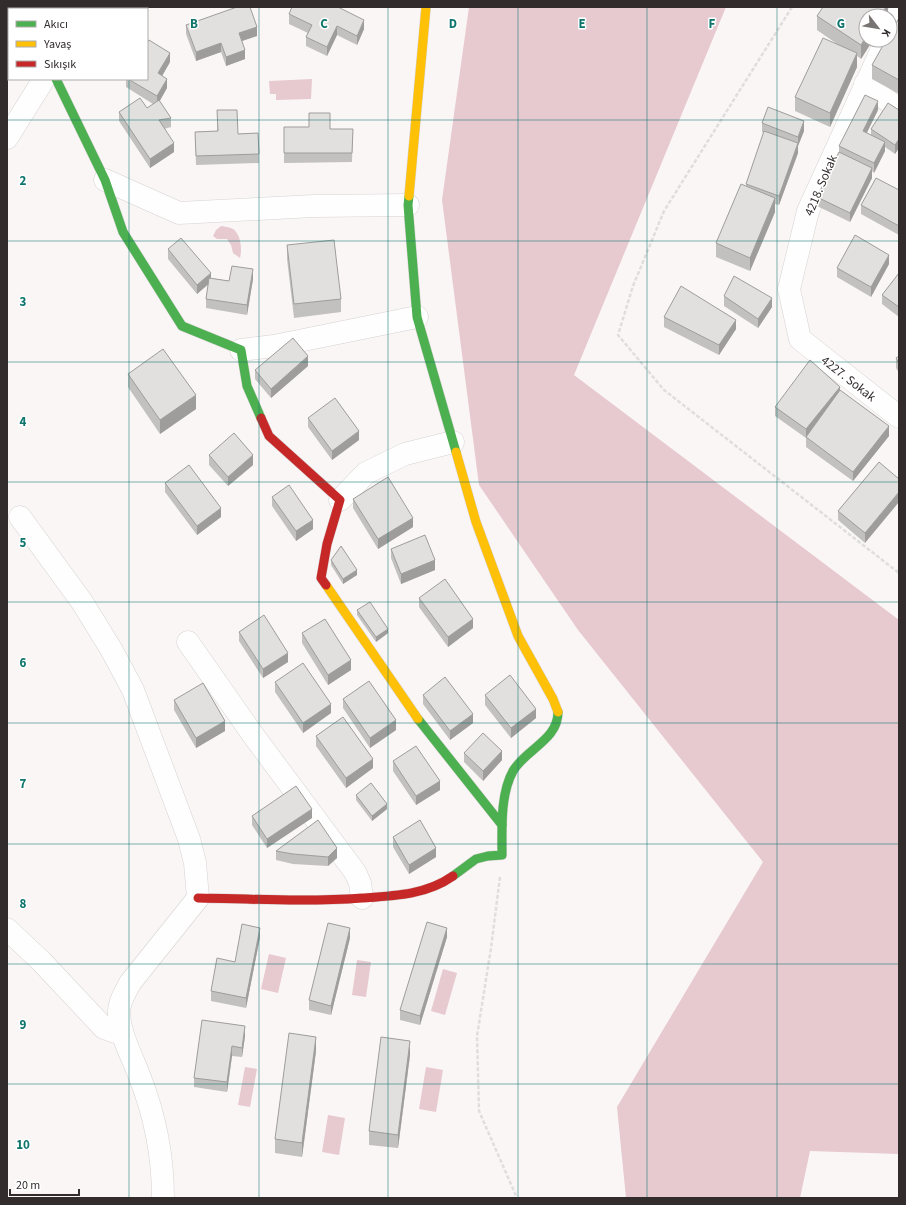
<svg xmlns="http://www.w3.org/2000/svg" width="906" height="1205" font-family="'Source Sans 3',sans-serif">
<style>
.water{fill:#e7c9d0}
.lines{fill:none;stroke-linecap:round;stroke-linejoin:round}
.street-casing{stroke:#d7d2d2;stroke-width:23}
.fast-casing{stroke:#d7d2d2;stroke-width:10}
.slow-casing{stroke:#d7d2d2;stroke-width:10}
.jam-casing{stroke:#d7d2d2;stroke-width:10}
.path{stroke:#e0ddde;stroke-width:2.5;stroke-dasharray:4 2;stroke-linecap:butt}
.street{stroke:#fefefe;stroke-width:22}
.fast{stroke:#4caf50;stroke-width:9}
.slow{stroke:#ffc107;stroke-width:9}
.jam{stroke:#c62828;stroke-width:9}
.wall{fill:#c2c1bf}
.shaded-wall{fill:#9e9d9b}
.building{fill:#e2e0de;stroke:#9e9d9b}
.grid{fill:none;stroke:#0f766e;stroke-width:1;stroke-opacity:0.55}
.labels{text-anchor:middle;stroke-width:3;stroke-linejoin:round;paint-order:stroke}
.street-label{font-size:13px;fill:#322c2d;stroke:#fff}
.grid-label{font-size:13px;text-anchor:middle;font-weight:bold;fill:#0f766e;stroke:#fff;stroke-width:3;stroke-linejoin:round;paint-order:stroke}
</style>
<rect width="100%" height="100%" fill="#fbf6f6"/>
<!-- water -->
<g class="water">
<polygon points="469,7 726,7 574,375 899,620 899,1154 810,1151 800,1198 626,1198 617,1107 763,862 578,630 479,485 442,200"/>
<polygon points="312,79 311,99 276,100 276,94 270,94 269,81"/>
<path d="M221,226C226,227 233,227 236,232C241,238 242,250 240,258L233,253L231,245L227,239H217L213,236L216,230Z"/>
<polygon points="269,954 286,958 278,993 261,989"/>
<polygon points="357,960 371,962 366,997 352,995"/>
<polygon points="443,969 457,973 445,1015 431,1011"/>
<polygon points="245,1067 257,1069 250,1107 238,1105"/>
<polygon points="426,1067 443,1070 436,1112 419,1109"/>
<polygon points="328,1115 345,1118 339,1155 322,1152"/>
</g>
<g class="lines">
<defs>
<g id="street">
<polyline points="91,9 93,7"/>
<polyline points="7,31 9,33"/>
<polyline points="890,31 899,12"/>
<polyline points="886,40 808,211 789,289 800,339 899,417"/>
<polyline points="865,84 899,109"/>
<polyline points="7,138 44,79"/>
<polyline points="105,180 179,213 314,206 408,205"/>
<polyline points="241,350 274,346 417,317"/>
<polyline points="340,500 366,473 405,454 453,442"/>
<path d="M20,517L82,602L111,649L133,690L189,839L195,863L198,898L130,983C125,993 118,1003 119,1014C120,1035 132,1056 139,1075C155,1115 163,1155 163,1198"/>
<polyline points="188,642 253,735 355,872 360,883 362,898"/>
<polyline points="7,929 41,961 104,1028 115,1032 122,1031"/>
</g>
<g id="fast">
<polyline points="56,79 105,180 123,232 182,326 241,350 247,386 261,418"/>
<polyline points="409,196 408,205 417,317 456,452"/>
<polyline points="418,719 502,825"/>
<path d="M453,876L476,859L488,856L502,855C502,830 500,794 513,771C526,749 558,740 558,712"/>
</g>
<g id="slow">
<polyline points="409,196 426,7"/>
<polyline points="456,452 476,522 518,636 553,699 558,712"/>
<polyline points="326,585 418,719"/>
</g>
<g id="jam">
<polyline points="261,418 269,436 340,500 327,544 321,578 326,585"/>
<path d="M198,898C253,899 308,902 362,898C394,896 426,895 453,876"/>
</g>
</defs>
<!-- street casing -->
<use href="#street" class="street-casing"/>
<!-- fast casing -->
<use href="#fast" class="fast-casing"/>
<!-- slow casing -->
<use href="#slow" class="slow-casing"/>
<!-- jam casing -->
<use href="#jam" class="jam-casing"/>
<!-- path -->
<g class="path">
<polyline points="792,7 664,211 633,286 618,335 664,390 899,573"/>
<polyline points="500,877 491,948 477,1036 479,1111 517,1198"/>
</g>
<!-- street -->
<use href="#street" class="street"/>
<!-- fast -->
<use href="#fast" class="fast"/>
<!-- slow -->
<use href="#slow" class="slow"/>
<!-- jam -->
<use href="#jam" class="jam"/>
</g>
<!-- wall -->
<g class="wall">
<polygon points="888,7 888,16 866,40 873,40 861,59 857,56 857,67 830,127 795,111 795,97 840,46 817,30 817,16"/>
<polygon points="289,14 364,29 357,45 337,35 327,56 306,46 306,37 308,33 289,24"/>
<polygon points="899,18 899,94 872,79 872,65"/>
<polygon points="186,25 257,36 242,41 245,59 226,66 221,52 196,61 186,34"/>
<polygon points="170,62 162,76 167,88 159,101 171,118 171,127 164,129 174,152 150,168 119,121 119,112 147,108 153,104 126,87 126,79 147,79"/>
<polygon points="217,110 238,134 258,133 259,163 196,165 195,132 217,131"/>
<polygon points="878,110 867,133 871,135 871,129 899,110 899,148 895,154 885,147 885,151 874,173 872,171 872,178 850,222 817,206 817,197 839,152 839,146"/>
<polygon points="762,123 804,131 798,146 798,153 779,205 775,204 775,212 750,271 716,257 716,243 746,186 746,184 764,133 762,132"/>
<polygon points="284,127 330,129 353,129 352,162 284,163"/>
<polygon points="899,190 899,235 861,214 861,205"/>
<polygon points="287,245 341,299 341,312 294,318 287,259"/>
<polygon points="168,249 211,278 229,281 253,279 247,315 206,308 206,299 208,284 197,294 168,259"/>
<polygon points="889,264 871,297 837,277 837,268"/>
<polygon points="899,273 899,317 882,304 882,295"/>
<polygon points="724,296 772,307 758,328 724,306"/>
<polygon points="664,317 736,329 719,355 664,327"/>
<polygon points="899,356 899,373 896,368 896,358"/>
<polygon points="308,366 271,398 255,379 255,370"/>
<polygon points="128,374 196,409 160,434 128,387"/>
<polygon points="840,390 889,436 853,481 806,447 806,438 775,416 775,407"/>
<polygon points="308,418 359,440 332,460 308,427"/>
<polygon points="209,455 253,465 228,486 209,465"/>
<polygon points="879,462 865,543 838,520 838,511"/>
<polygon points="165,483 221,517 197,535 165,492"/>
<polygon points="272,497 313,529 296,541 272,506"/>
<polygon points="353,499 413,527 378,549 353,508"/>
<polygon points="391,549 435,570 401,584 391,558"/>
<polygon points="331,560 357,575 343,584 331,565"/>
<polygon points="419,598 473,628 448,647 419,607"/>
<polygon points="357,610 388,633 376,642 357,615"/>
<polygon points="239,632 288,662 263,678 239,641"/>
<polygon points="302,633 351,670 328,685 302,643"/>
<polygon points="275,682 331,713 303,733 275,692"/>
<polygon points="423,695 473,723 450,740 423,704"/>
<polygon points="485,695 536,718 511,738 485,705"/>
<polygon points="343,699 396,730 370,748 343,708"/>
<polygon points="174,700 225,731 196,748 174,710"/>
<polygon points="316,736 373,768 346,788 316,746"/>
<polygon points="464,753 502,760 483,781 464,762"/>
<polygon points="393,761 440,790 416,805 393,771"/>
<polygon points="356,795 387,809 372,821 356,800"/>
<polygon points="252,816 312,818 267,848 252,825"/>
<polygon points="393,837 436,857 409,874 393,847"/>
<polygon points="276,851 337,858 328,866 293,864 276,860"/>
<polygon points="260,937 246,1008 211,1001 211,991 235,962"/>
<polygon points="447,937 420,1025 400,1020 400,1010"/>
<polygon points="350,938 331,1015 309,1010 309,1000"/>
<polygon points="245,1036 242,1057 232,1056 227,1092 194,1087 194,1078"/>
<polygon points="316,1051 302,1157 275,1153 275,1139"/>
<polygon points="410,1055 398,1148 369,1145 369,1131"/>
</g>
<!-- shaded-wall -->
<g class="shaded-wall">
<polygon points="886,7 888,7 888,16 880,16"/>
<polygon points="364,20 364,29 357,45 357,36"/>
<polygon points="337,26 337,35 327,56 327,47"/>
<polygon points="257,27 257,36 239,42 239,33"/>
<polygon points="866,37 866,40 873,40 861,59 861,45"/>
<polygon points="221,43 221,52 196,61 196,52"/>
<polygon points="245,50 245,59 226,66 226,57"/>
<polygon points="170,53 170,62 158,83 158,73"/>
<polygon points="857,53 857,67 830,127 830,113"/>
<polygon points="167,79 167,88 157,106 157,96"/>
<polygon points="878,101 878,110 863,140 863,131"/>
<polygon points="804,121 804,131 798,146 798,137"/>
<polygon points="899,139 899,148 895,154 895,145"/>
<polygon points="885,142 885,151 874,173 874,163"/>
<polygon points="174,143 174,152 150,168 150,159"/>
<polygon points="798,143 798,153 779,205 779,196"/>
<polygon points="872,168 872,178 850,222 850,213"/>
<polygon points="775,198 775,212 750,271 750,258"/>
<polygon points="889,255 889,264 871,297 871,287"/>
<polygon points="253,269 253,279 247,315 247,305"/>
<polygon points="211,273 211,282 197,294 197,285"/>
<polygon points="772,298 772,307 758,328 758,319"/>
<polygon points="736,320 736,329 719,355 719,345"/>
<polygon points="308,356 308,366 271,398 271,389"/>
<polygon points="840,387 840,396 806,438 806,429"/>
<polygon points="196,395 196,409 160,434 160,420"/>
<polygon points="889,426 889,436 853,481 853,472"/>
<polygon points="359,431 359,440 332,460 332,451"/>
<polygon points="253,455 253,465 228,486 228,477"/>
<polygon points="899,492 899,502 865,543 865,533"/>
<polygon points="221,508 221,517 197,535 197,526"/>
<polygon points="413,518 413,527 378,549 378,539"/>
<polygon points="313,520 313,529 296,541 296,531"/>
<polygon points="435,560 435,570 401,584 401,574"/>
<polygon points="357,570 357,575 343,584 343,579"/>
<polygon points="473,619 473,628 448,647 448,637"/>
<polygon points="388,629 388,633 376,642 376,637"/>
<polygon points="288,653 288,662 263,678 263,669"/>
<polygon points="351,660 351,670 328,685 328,675"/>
<polygon points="331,704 331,713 303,733 303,723"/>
<polygon points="536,709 536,718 511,738 511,728"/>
<polygon points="473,714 473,723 450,740 450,731"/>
<polygon points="396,720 396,730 370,748 370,738"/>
<polygon points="225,721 225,731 196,748 196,738"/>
<polygon points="502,751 502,760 483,781 483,771"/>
<polygon points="373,759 373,768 346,788 346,778"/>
<polygon points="440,781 440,790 416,805 416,796"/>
<polygon points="387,804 387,809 372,821 372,816"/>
<polygon points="312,809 312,818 267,848 267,839"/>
<polygon points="337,848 337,858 328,866 328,857"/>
<polygon points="436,848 436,857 409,874 409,865"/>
<polygon points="260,928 260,937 246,1008 246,998"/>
<polygon points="350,928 350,938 331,1015 331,1006"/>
<polygon points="447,928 447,937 420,1025 420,1016"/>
<polygon points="245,1026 245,1036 242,1057 242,1048"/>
<polygon points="316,1037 316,1051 302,1157 302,1143"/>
<polygon points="410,1041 410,1055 398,1148 398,1135"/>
<polygon points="232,1046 232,1056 227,1092 227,1082"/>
</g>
<!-- building -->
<g class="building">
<polygon points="237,7 250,7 257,27 239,33 245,50 226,57 221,43 196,52 186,25"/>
<polygon points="292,7 338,7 364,20 357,36 337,26 327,47 306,37 312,25 289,14"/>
<polygon points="823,7 886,7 880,16 866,16 866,37 861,45 817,16"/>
<polygon points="899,18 899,80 872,65 886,40 890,40 890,34"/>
<polygon points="823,38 857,53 830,113 795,97"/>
<polygon points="149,40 170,53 158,73 167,79 157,96 128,79 147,79 147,43"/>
<polygon points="865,95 878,101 863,131 885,142 874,163 839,146"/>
<polygon points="140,98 147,108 159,100 171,118 159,120 174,143 150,159 119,112"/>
<polygon points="888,103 899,110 899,139 895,145 871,129"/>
<polygon points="768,107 804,121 798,137 762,123"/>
<polygon points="217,110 237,110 238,134 258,133 259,154 196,156 195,132 218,131"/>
<polygon points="309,113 330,113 330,129 353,129 352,153 284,153 284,127 309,127"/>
<polygon points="764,131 798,143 779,196 746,184"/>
<polygon points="839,152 872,168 850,213 817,197"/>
<polygon points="876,178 899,190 899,226 861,205"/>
<polygon points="741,184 775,198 750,258 716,243"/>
<polygon points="855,235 889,255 871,287 837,268"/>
<polygon points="181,238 211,273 197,285 168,249"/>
<polygon points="334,240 341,299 294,304 287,245"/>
<polygon points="232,266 253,269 247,305 206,299 209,278 229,281"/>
<polygon points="899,273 899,307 882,295"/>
<polygon points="734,276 772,298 758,319 724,296"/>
<polygon points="681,286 736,320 719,345 664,317"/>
<polygon points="293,338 308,356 271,389 255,370"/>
<polygon points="163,349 196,395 160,420 128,374"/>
<polygon points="899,356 899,363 896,358"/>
<polygon points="810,360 840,387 806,429 775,407"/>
<polygon points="840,390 889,426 853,472 806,437"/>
<polygon points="335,398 359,431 332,451 308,418"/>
<polygon points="234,433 253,455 228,477 209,455"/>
<polygon points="879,462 899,479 899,492 865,533 838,511"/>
<polygon points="189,465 221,508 197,526 165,483"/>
<polygon points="388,477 413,518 378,539 353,499"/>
<polygon points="289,485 313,520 296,531 272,497"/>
<polygon points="425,535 435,560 401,574 391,549"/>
<polygon points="341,546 357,570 343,579 331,560"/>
<polygon points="445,579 473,619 448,637 419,598"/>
<polygon points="370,602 388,629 376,637 357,610"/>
<polygon points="264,615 288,653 263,669 239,632"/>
<polygon points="325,619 351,660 328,675 302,633"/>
<polygon points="303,663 331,704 303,723 275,682"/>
<polygon points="510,675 536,709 511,728 485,695"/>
<polygon points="445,677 473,714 450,731 423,695"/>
<polygon points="369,681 396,720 370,738 343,699"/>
<polygon points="203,683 225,721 196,738 174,700"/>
<polygon points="343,717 373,759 346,778 316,736"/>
<polygon points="483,733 502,751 483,771 464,753"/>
<polygon points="416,746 440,781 416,796 393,761"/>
<polygon points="371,783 387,804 372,816 356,795"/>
<polygon points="296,786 312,809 267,839 252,816"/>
<polygon points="318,820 337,848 328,857 293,854 276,851"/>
<polygon points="420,820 436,848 409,865 393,837"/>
<polygon points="427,922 447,928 420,1016 400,1010"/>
<polygon points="328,923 350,928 331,1006 309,1000"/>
<polygon points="242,924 260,928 246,998 211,991 217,958 235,962"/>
<polygon points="202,1020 245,1026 242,1048 232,1046 227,1082 194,1078"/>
<polygon points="289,1033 316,1037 302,1143 275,1139"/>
<polygon points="381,1037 410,1041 398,1135 369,1131"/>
</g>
<!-- grid -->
<path class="grid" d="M129,7V9M259,7V1198M388,7V1198M518,7V1198M647,7V1198M777,7V1198M129,79V1198M7,120H899M7,241H899M7,362H899M7,482H899M7,602H899M7,723H899M7,844H899M7,964H899M7,1084H899"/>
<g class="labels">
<!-- street labels -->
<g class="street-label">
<text transform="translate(820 185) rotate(-67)" y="5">4218. Sokak</text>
<text transform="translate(849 378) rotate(38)" y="5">4227. Sokak</text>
</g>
</g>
<g class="grid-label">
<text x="194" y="28">B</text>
<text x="324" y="28">C</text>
<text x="453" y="28">D</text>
<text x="582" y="28">E</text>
<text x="712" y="28">F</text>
<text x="841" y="28">G</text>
<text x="23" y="185">2</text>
<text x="23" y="306">3</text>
<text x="23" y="426">4</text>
<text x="23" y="547">5</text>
<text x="23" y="667">6</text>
<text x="23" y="788">7</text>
<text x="23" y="908">8</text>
<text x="23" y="1029">9</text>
<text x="23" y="1149">10</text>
</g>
<!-- border -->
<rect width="906" height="1205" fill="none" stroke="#322c2d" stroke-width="16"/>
<!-- legend -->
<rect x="8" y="8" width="140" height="72" fill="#ffffff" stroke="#adabab"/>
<rect x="16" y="21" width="20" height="6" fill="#4caf50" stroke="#adabab"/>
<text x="44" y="28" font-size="12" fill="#322c2d">Akıcı</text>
<rect x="16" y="41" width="20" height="6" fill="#ffc107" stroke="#adabab"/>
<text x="44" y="48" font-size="12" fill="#322c2d">Yavaş</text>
<rect x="16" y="61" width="20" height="6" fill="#c62828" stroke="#adabab"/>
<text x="44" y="68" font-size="12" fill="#322c2d">Sıkışık</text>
<!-- north arrow -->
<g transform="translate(878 28) rotate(121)"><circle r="19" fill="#ffffff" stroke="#adabab"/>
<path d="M0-3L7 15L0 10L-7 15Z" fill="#787373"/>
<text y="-6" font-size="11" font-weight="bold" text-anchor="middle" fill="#322c2d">K</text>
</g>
<!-- scale -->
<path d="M10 1189v6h69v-6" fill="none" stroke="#322c2d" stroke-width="2"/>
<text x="16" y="1189" font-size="12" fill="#322c2d" stroke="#ffffff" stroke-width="3" paint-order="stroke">20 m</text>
</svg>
